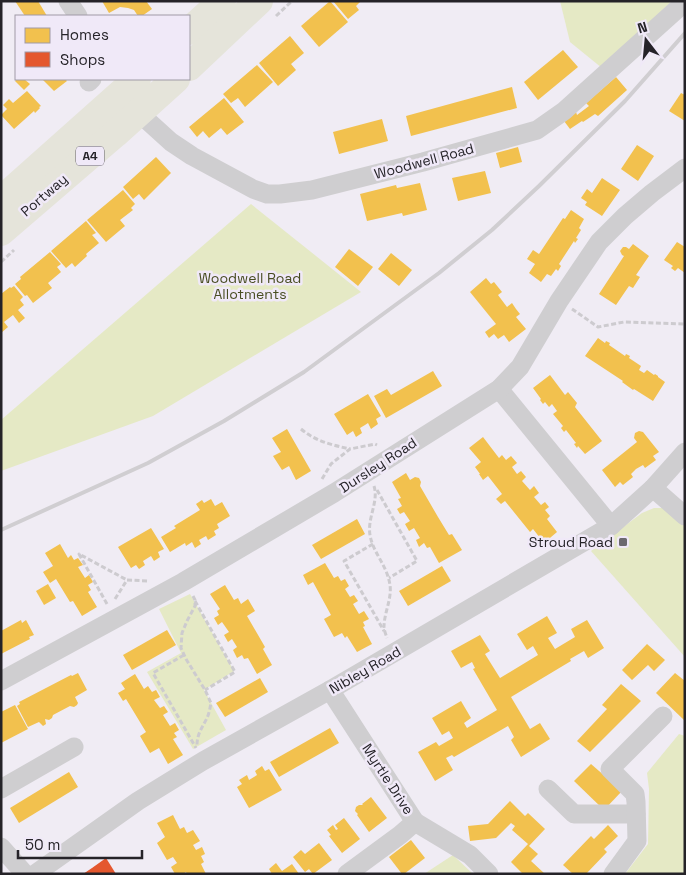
<svg xmlns="http://www.w3.org/2000/svg" width="686" height="875" font-family="'Space Grotesk',sans-serif">
<style>
.green{fill:#e5e9c5}
.homes{fill:#f2c14e}
.shops{fill:#e4572e}
.lines{fill:none;stroke-linecap:round;stroke-linejoin:round}
.path{stroke:#cdcbcf;stroke-width:3;stroke-dasharray:5 2.5;stroke-linecap:butt}
.minor{stroke:#cfced0;stroke-width:19}
.highway{stroke:#e5e4da;stroke-width:28}
.rail{stroke:#d0ced1;stroke-width:4}
.poi-dot{fill:#6c696f;stroke:#f0e9f8;stroke-width:2}
.labels{text-anchor:middle;stroke-width:5;stroke-linejoin:round;paint-order:stroke}
.shield{fill:#f0e9f8;stroke:#625e66;stroke-width:1}
.shield-label{font-size:12px;font-weight:bold;fill:#252328}
.street-label{font-size:14px;fill:#252328;stroke:#f0e9f8}
.park-label{font-size:14px;fill:#484d22;stroke:#f0e9f8}
.poi-label{font-size:14px;fill:#252328;stroke:#f0e9f8;text-anchor:end}
</style>
<rect width="100%" height="100%" fill="#f0ecf4"/>
<!-- green -->
<g class="green">
<polygon points="560,1 672,1 602,68 570,42"/>
<polygon points="251,204 361,292 153,416 1,471 1,420"/>
<polygon points="654,508 667,508 685,524 685,657 591,551 642,513"/>
<polygon points="190,594 234,671 204,690 226,730 193,749 147,672 181,653 159,609"/>
<polygon points="679,734 685,736 685,874 625,874 648,844 649,789 647,773"/>
<polygon points="453,855 473,874 424,874"/>
</g>
<!-- homes -->
<g class="homes">
<polygon points="15,1 38,1 47,16 25,16"/>
<polygon points="102,1 146,1 152,9 142,16 138,16 134,10 128,8 120,7 109,13"/>
<polygon points="330,1 348,22 319,47 301,26"/>
<polygon points="333,1 361,1 356,6 359,10 348,19"/>
<polygon points="290,36 304,53 291,64 296,70 278,86 259,63"/>
<polygon points="563,50 578,67 538,100 524,82"/>
<polygon points="257,65 273,82 245,107 238,98 231,103 223,94"/>
<polygon points="616,77 627,90 598,116 595,114 583,122 582,121 570,129 564,121 576,112 577,115 589,106 586,103"/>
<polygon points="17,79 24,79 30,84 24,90 15,81"/>
<polygon points="42,79 65,79 67,81 54,91"/>
<polygon points="512,87 517,108 411,136 406,116"/>
<polygon points="27,91 41,106 39,107 40,108 35,113 34,111 14,129 1,115 7,109 3,105 9,99 13,103"/>
<polygon points="681,93 685,95 685,121 669,111"/>
<polygon points="224,98 244,122 227,135 221,128 209,138 203,131 197,137 189,127"/>
<polygon points="382,119 388,141 339,154 333,132"/>
<polygon points="637,145 654,156 638,181 621,169"/>
<polygon points="518,147 522,162 500,168 496,153"/>
<polygon points="156,157 171,173 144,200 139,194 133,199 123,187"/>
<polygon points="485,171 491,193 458,201 452,178"/>
<polygon points="602,178 620,190 602,216 585,205 587,202 581,198 587,189 592,193"/>
<polygon points="420,183 427,210 403,216 402,213 367,221 360,194 396,185 397,188"/>
<polygon points="123,190 135,204 131,208 133,210 120,220 125,226 106,242 87,220"/>
<polygon points="571,210 584,219 579,228 581,230 576,238 578,239 575,243 574,241 559,264 561,266 558,271 556,269 551,276 547,274 541,282 529,273 535,264 527,259 533,250 539,254 563,218 565,219"/>
<polygon points="86,221 96,233 92,235 99,243 86,254 87,256 75,267 72,263 66,268 51,251"/>
<polygon points="677,242 685,247 685,273 678,268 675,271 671,268 673,266 664,260"/>
<polygon points="633,244 649,256 636,275 640,277 633,288 629,286 616,305 599,294 624,256 622,255 620,251 623,247 626,247 629,249"/>
<polygon points="349,249 373,267 358,286 335,267"/>
<polygon points="50,252 61,264 57,267 61,272 48,283 52,288 33,303 27,295 25,296 15,284 21,279 20,277"/>
<polygon points="391,253 412,270 399,286 378,269"/>
<polygon points="486,278 491,284 494,282 502,292 498,295 507,307 512,303 516,309 520,314 516,317 526,329 509,342 504,335 498,339 494,334 489,338 485,332 496,324 470,292"/>
<polygon points="14,286 23,297 20,300 24,305 18,310 25,318 19,323 13,315 4,322 8,327 1,333 1,294 10,287 11,288"/>
<polygon points="598,338 605,343 606,341 610,343 609,345 625,356 626,354 630,356 629,358 641,366 639,370 644,373 647,370 654,375 655,374 658,376 658,377 665,382 653,401 634,389 633,390 622,382 623,381 585,356"/>
<polygon points="433,371 442,386 386,418 374,396 387,389 391,395"/>
<polygon points="550,375 565,395 568,392 577,403 575,407 602,441 585,454 578,446 577,448 574,444 576,443 566,430 564,432 561,428 563,426 553,414 557,411 552,404 549,407 545,402 543,404 540,400 541,399 533,388"/>
<polygon points="368,394 381,416 376,419 378,424 371,429 368,423 365,425 360,428 362,433 356,437 353,431 347,435 334,414"/>
<polygon points="287,429 311,471 296,480 289,466 282,470 273,456 281,452 272,438"/>
<polygon points="639,431 643,432 659,452 653,456 656,460 645,468 643,465 636,469 631,474 633,477 623,485 620,482 615,487 602,470 637,442 634,438 635,433"/>
<polygon points="483,437 499,458 502,455 506,460 511,456 517,463 512,467 517,474 521,471 526,477 522,481 530,490 534,486 539,493 534,497 541,505 545,502 549,507 545,510 550,516 547,519 557,532 544,543 533,529 530,532 505,501 501,504 496,499 502,494 488,476 483,480 479,474 480,474 475,467 481,462 469,448"/>
<polygon points="406,473 410,480 415,477 419,478 421,482 420,486 438,517 449,535 452,534 462,550 439,563 430,547 427,548 424,543 419,547 416,540 420,538 414,528 409,531 405,524 410,521 404,512 400,514 397,509 402,506 398,499 401,498 392,482"/>
<polygon points="211,499 215,506 222,502 230,516 217,524 219,528 214,531 216,535 208,540 206,536 199,540 201,544 195,548 192,542 186,546 185,543 170,552 161,537 176,528 174,526 200,510 196,504 202,500 204,503"/>
<polygon points="357,519 365,534 321,559 312,545"/>
<polygon points="151,528 164,549 158,552 160,557 154,561 151,556 143,561 145,565 139,569 136,565 131,568 118,547"/>
<polygon points="60,544 68,558 71,555 74,560 78,558 83,565 78,567 85,578 89,575 93,582 88,585 91,590 88,592 97,607 82,616 73,601 70,602 56,579 50,583 43,572 53,566 45,553"/>
<polygon points="325,563 334,578 338,576 341,581 345,579 349,586 345,589 350,597 354,595 358,601 353,604 359,614 364,611 369,619 363,622 365,626 363,627 372,644 357,652 347,636 345,638 342,633 334,637 324,619 331,615 313,582 308,585 303,575"/>
<polygon points="442,566 451,581 408,606 399,591"/>
<polygon points="48,584 56,598 44,605 36,591"/>
<polygon points="225,585 234,600 238,598 241,604 248,599 255,611 247,616 265,647 263,649 272,665 257,674 248,658 244,659 242,655 237,658 233,650 237,647 232,639 228,642 224,635 229,632 222,622 218,625 214,618 219,615 217,611 220,609 210,594"/>
<polygon points="547,616 557,633 548,638 555,649 575,637 571,629 587,620 604,648 588,658 584,651 570,659 571,661 511,697 530,729 540,723 550,739 521,757 511,740 514,737 508,726 454,757 452,755 446,758 453,770 435,781 418,752 436,742 439,746 453,738 449,731 442,735 432,718 461,701 471,718 464,723 467,728 497,710 473,669 475,668 472,662 461,668 451,651 480,635 490,651 485,654 500,678 538,655 533,646 527,650 517,634"/>
<polygon points="21,620 22,623 26,620 34,635 29,637 30,639 1,654 1,631"/>
<polygon points="167,630 176,645 132,670 123,655"/>
<polygon points="647,644 665,660 654,671 648,665 632,680 622,670"/>
<polygon points="78,673 87,690 75,697 78,703 77,705 74,707 70,706 53,715 52,718 49,720 45,719 46,724 43,726 39,722 28,727 17,706 20,704 19,702 71,675 72,676"/>
<polygon points="675,673 685,681 685,721 656,693"/>
<polygon points="135,674 144,689 148,686 152,692 156,690 160,697 154,700 160,708 164,706 168,712 163,715 170,726 175,723 179,730 174,733 177,737 173,739 183,755 168,764 159,748 150,753 140,736 146,732 126,699 123,701 118,693 125,689 121,683"/>
<polygon points="260,678 268,692 225,717 216,703"/>
<polygon points="621,684 641,701 590,752 577,741 607,709 602,705"/>
<polygon points="15,705 28,729 1,743 1,712"/>
<polygon points="330,728 339,743 279,777 270,762"/>
<polygon points="591,764 622,791 604,810 574,781"/>
<polygon points="262,766 265,771 269,769 282,790 249,808 237,787 242,784 239,780 247,775 249,780 257,775 255,771"/>
<polygon points="69,772 78,787 19,823 10,808"/>
<polygon points="371,797 387,818 369,832 357,815 358,814 355,811 356,807 359,805 363,805 362,804"/>
<polygon points="510,801 525,816 528,813 545,829 529,846 538,854 531,861 545,874 523,874 511,862 528,844 512,830 515,826 511,823 496,838 470,841 468,826 488,824"/>
<polygon points="173,815 180,829 184,827 187,833 193,830 200,841 193,845 196,850 202,847 205,854 201,856 204,862 201,864 206,874 187,874 186,872 183,874 175,874 171,867 177,863 173,857 167,860 157,843 165,837 157,823"/>
<polygon points="344,818 360,839 342,853 329,836 331,835 327,830 333,825 336,830 338,829 335,825"/>
<polygon points="608,825 618,836 604,849 607,852 586,874 573,874 563,865 591,836 594,839"/>
<polygon points="411,840 425,858 404,874 402,874 389,857"/>
<polygon points="319,843 332,860 313,874 309,869 305,872 293,857 301,850 305,854"/>
<polygon points="276,863 282,871 292,864 299,874 272,874 269,869"/>
</g>
<!-- shops -->
<polygon class="shops" points="106,858 116,874 83,874 92,868"/>
<g class="lines">
<!-- path -->
<g class="path">
<polyline points="276,16 292,1"/>
<polyline points="1,262 14,250"/>
<polyline points="572,309 598,327 624,322 685,324"/>
<path d="M301,429C315,441 332,445 350,449"/>
<polyline points="322,479 331,464 350,449 375,444 377,445"/>
<path d="M374,486C379,502 367,518 370,535C373,553 387,565 390,585C392,599 384,613 384,627C384,630 386,635 387,638"/>
<polyline points="377,490 417,561 389,578"/>
<polyline points="373,544 344,561 384,631"/>
<path d="M193,596L195,600V606L187,621L182,633L181,648L186,659L205,690L211,703C210,708 209,714 207,718C202,728 197,734 197,745"/>
<polyline points="115,599 127,580 149,581"/>
<polyline points="195,601 235,672 205,690"/>
<polyline points="107,604 79,554 127,580"/>
<polyline points="184,655 153,673 196,748"/>
</g>
<!-- minor -->
<g class="minor">
<polyline points="68,1 78,16"/>
<polyline points="89,82 92,79"/>
<polyline points="139,113 171,142 192,156 253,189 267,194 280,194 312,190 423,162 537,130 564,111 685,2"/>
<polyline points="499,389 611,526"/>
<polyline points="653,488 685,516"/>
<polyline points="1,681 183,582 334,493 499,389 520,367 559,301 599,242 625,216 652,193 685,168"/>
<polyline points="330,690 415,822 400,835 347,874"/>
<polyline points="1,789 74,747"/>
<polyline points="548,789 574,814 636,814"/>
<polyline points="415,822 470,855 489,874"/>
<polyline points="1,847 25,874"/>
<polyline points="35,874 138,801 203,761 330,690 611,526 653,488 685,452"/>
<polyline points="613,874 637,841 636,802 635,794 610,769 663,716"/>
</g>
<!-- highway -->
<g class="highway">
<polyline points="189,31 222,1"/>
<polyline points="189,67 259,1"/>
<polyline points="1,200 137,79"/>
<polyline points="1,232 115,134 176,79"/>
</g>
<!-- rail -->
<polyline class="rail" points="1,530 148,463 224,421 304,372 439,273 492,230 539,186 625,101 685,33"/>
</g>
<!-- markers -->
<rect class="poi-dot" x="618" y="537" width="10" height="10" rx="2.5"/>
<g class="labels">
<!-- shield labels -->
<rect class="shield" x="76" y="146.5" width="28" height="19" rx="4"/>
<g class="shield-label">
<text x="90" y="160">A4</text>
</g>
<!-- street labels -->
<g class="street-label">
<text transform="translate(424 161) rotate(-15)" y="5">Woodwell Road</text>
<text transform="translate(44 195) rotate(-41)" y="5">Portway</text>
<text transform="translate(378 465) rotate(-33)" y="5">Dursley Road</text>
<text transform="translate(365 670) rotate(-30)" y="5">Nibley Road</text>
<text transform="translate(388 779) rotate(57)" y="5">Myrtle Drive</text>
</g>
<!-- park labels -->
<g class="park-label">
<text x="250" y="283">Woodwell Road<tspan x="250" dy="16">Allotments</tspan></text>
</g>
<!-- poi labels -->
<g class="poi-label">
<text x="613" y="547">Stroud Road</text>
</g>
</g>
<!-- border -->
<rect width="686" height="875" fill="none" stroke="#252328" stroke-width="5"/>
<!-- legend -->
<rect x="15" y="15" width="175" height="65" fill="#f0e9f8" stroke="#9f9aa5"/>
<rect x="25" y="28" width="25" height="15" fill="#f2c14e" stroke="#9f9aa5"/>
<text x="60" y="40" font-size="15" fill="#252328">Homes</text>
<rect x="25" y="52" width="25" height="15" fill="#e4572e" stroke="#9f9aa5"/>
<text x="60" y="65" font-size="15" fill="#252328">Shops</text>
<!-- north arrow -->
<g transform="translate(646 40) rotate(344)" stroke="#f0e9f8" stroke-width="4" paint-order="stroke">
<path d="M0-4L9 19L0 12L-9 19Z" fill="#252328"/>
<text y="-8" font-size="14" font-weight="bold" text-anchor="middle" fill="#252328">N</text>
</g>
<!-- scale -->
<path d="M18 850v8h124v-8" fill="none" stroke="#252328" stroke-width="2.5"/>
<text x="25" y="850" font-size="15" fill="#252328" stroke="#f0e9f8" stroke-width="4" paint-order="stroke">50 m</text>
</svg>
